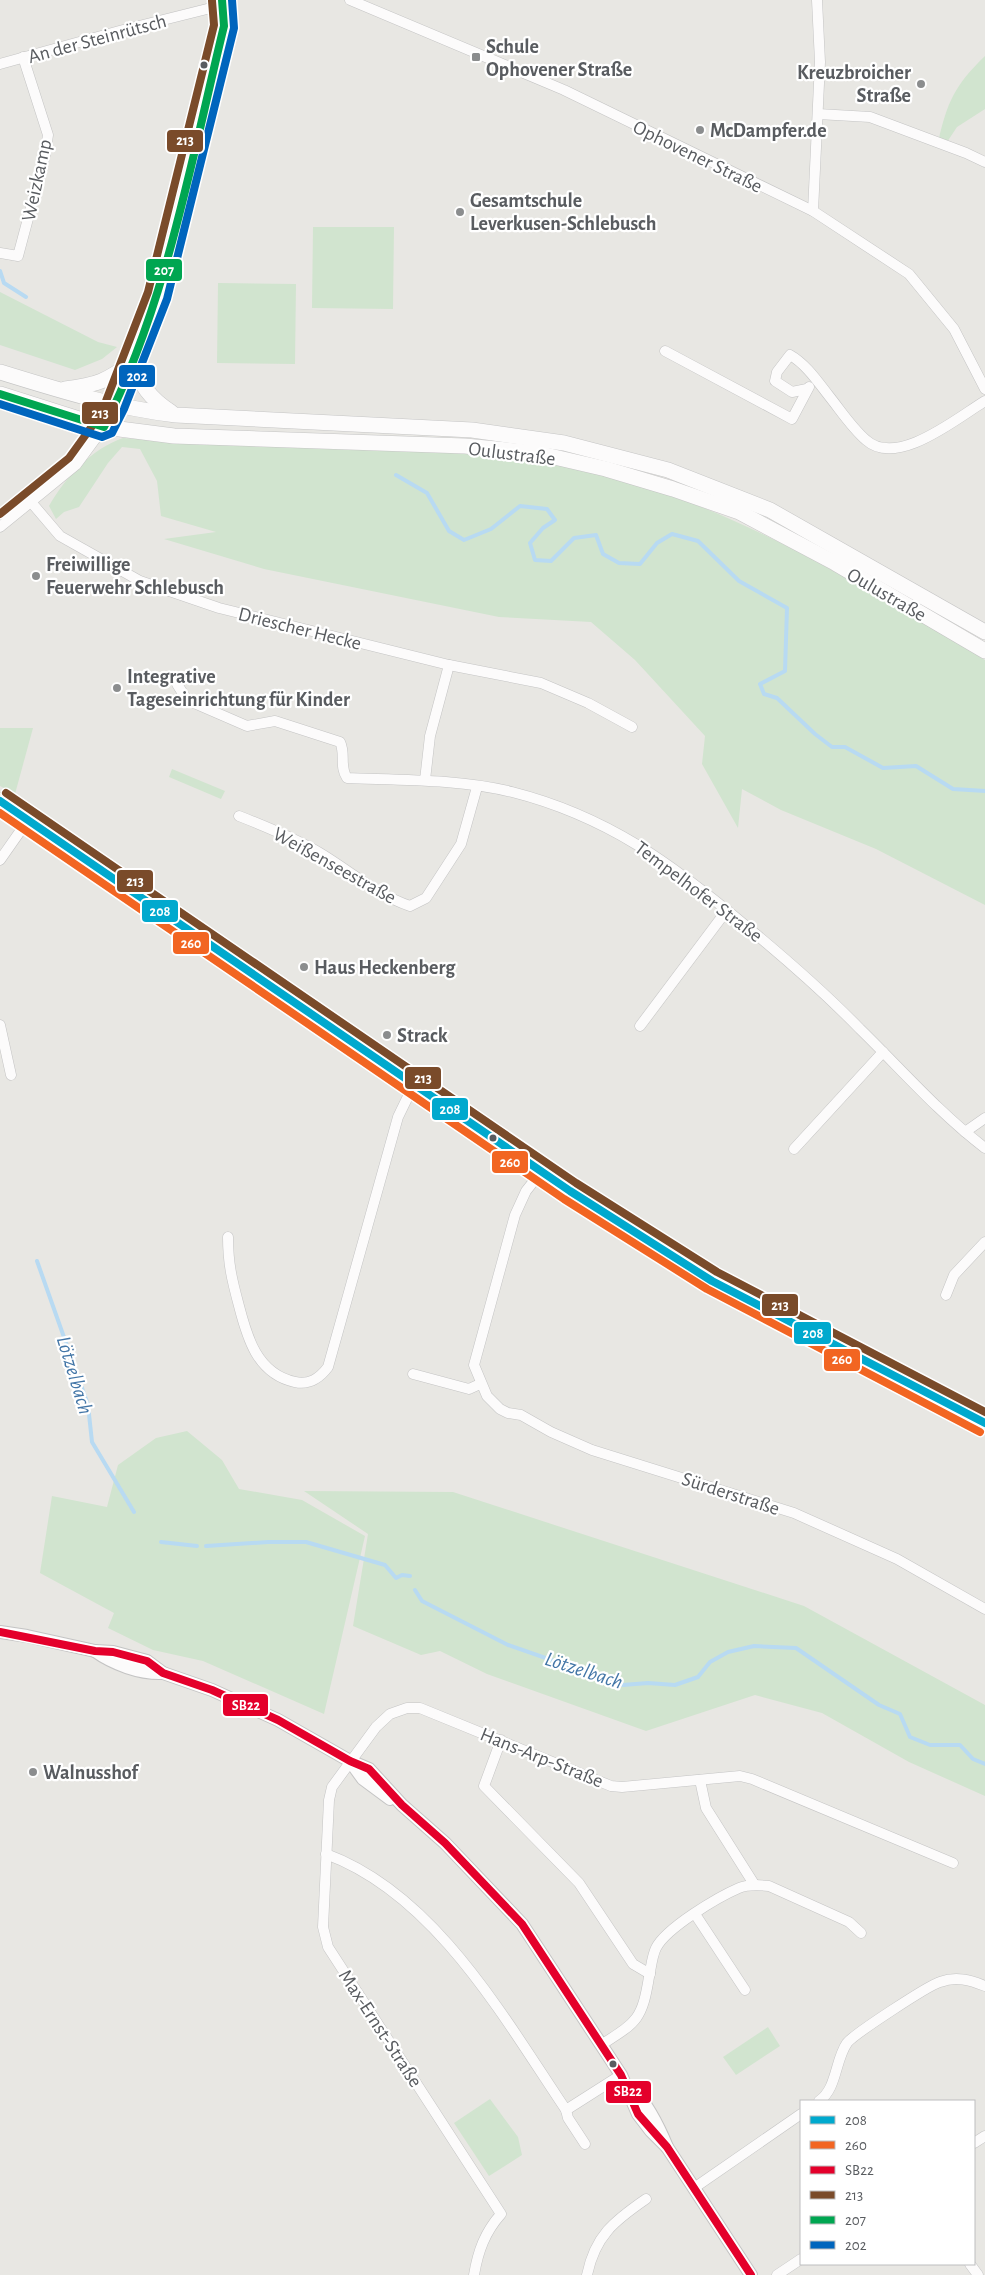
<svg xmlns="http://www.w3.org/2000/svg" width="985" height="2275" font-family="'Alegreya Sans',sans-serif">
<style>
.green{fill:#d1e4cf}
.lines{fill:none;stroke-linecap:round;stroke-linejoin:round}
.stream{stroke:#b8daf2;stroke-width:4}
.minor-casing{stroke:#c4c4c4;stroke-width:11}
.tertiary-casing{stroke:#c4c4c4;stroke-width:14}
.secondary-casing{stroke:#c5c5c5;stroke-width:16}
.primary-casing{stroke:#cec7b3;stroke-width:18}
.minor{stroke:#fcfbfb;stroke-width:10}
.tertiary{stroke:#fcfbfb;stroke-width:12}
.secondary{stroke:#fcfbfb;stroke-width:15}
.primary{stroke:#f0efe6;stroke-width:16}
.bus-1-casing{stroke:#fff;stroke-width:11}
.bus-2-casing{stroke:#fff;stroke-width:11}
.bus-3-casing{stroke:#fff;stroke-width:11}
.bus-4-casing{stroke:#fff;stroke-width:11}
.bus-5-casing{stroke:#fff;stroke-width:11}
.bus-6-casing{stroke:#fff;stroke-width:11}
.bus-1{stroke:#00a9ce;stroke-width:8}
.bus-2{stroke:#f26522;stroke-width:8}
.bus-3{stroke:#e4002b;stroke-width:8}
.bus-4{stroke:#7a4b2a;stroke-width:8}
.bus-5{stroke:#00a651;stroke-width:8}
.bus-6{stroke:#0065bd;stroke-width:8}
.poi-dot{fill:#8b8d8e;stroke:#fff;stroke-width:2}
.bus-dot{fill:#595c60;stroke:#fff;stroke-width:2}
.labels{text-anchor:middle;stroke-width:4.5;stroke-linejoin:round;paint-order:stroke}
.street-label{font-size:20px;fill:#595c60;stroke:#fff}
.poi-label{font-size:20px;font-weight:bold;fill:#595c60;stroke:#fff;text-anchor:start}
.water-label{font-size:21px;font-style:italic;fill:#4376a7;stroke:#fff}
.line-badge{stroke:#fff;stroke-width:2}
.badge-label{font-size:14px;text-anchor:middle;font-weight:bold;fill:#fff}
</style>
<rect width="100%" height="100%" fill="#e8e7e3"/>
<!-- green -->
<g class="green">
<path d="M985,56V109L957,127L945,145L938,143C947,102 955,85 985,56Z"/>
<polygon points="313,227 394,227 393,309 312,308"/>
<polygon points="218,283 296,284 295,364 217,363"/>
<polygon points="0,292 98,342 117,347 102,359 75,370 0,345"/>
<path d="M123,438C237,447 351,443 465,454C502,457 538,460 574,468C728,500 852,581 985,660V905L876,849L781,810L742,789L738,828L702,764L705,736L635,660L591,622L499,617L264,569L164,539L216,532L161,516L157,481L140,449L122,447L108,463L79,507L64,512L56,519L49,506C65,478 91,449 123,438Z"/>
<polygon points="0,728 33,728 15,794 0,786"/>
<polygon points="172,769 225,791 221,799 169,777"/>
<polygon points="187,1431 222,1460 239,1489 302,1500 365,1536 324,1714 203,1661 153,1650 108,1628 114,1613 40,1573 52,1496 107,1507 118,1465 156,1438"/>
<polygon points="304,1491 453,1492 804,1606 985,1705 985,1796 909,1762 822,1713 755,1695 646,1731 487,1674 440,1651 421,1655 353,1626 368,1534"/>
<polygon points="768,2027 780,2046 736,2075 723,2057"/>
<polygon points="490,2099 518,2137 522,2155 489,2176 454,2123"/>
</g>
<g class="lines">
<!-- stream -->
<g class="stream">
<polyline points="0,271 4,283 26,297"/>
<polyline points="396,475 427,493 449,531 464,540 491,529 520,506 547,509 555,520 543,528 530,543 535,560 551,561 574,538 596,535 603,554 619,563 640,564 657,543 672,534 698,541 739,581 787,608 785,671 760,684 764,694 777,698 815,734 832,747 845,747 883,768 916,766 953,789 985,791"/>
<polyline points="37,1261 88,1405 92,1442 134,1512"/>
<polyline points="161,1542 197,1546"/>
<polyline points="206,1546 268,1542 306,1542 385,1565 396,1578 402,1575 410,1576"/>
<polyline points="415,1590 422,1601 508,1645 623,1685 648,1683 675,1685 698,1677 710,1662 728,1652 754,1646 796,1648 879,1705 900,1714 910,1737 930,1745 960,1745 973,1759 985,1764"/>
</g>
<defs>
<g id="minor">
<polyline points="350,0 564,90 813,211 909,274 954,329 985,389"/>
<polyline points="0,64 123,30 223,5"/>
<polyline points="818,114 870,117 966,153 985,162"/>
<polyline points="813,211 820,62 817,0"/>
<polyline points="0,253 18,256 45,155 48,135 23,57"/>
<polyline points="665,351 792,419 809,387"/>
<path d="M807,389L792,392L775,381L777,372L790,355C806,364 818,382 829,396C841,411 852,428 866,440C897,468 957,418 985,401"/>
<polyline points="31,502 60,536 140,581 219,608 449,665 541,683 588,703 632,727"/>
<polyline points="0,527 76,465 104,427 115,405 158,295 224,26 222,0"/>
<path d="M177,684L187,700L247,726L275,721L340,742C346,754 339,766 347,778C399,780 461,779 512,792C607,816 672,864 746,926C786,959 824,992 860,1029C901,1069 939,1113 985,1148"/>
<polyline points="425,780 430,736 449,665"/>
<path d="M239,816C267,827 294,838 320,853C350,871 377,895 410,906L426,898L461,844L477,787"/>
<polyline points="0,860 28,820"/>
<polyline points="0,1025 11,1075"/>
<polyline points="640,1026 727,910"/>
<polyline points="965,1132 985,1118"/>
<polyline points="794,1149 883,1052"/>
<polyline points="541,1172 526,1191 515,1215 474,1365 487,1396 500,1409 508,1413 521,1415 551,1432 592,1450 794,1513 897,1559 985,1609"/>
<path d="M228,1237C228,1264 232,1280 239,1306C247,1337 257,1374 295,1382C309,1385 319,1379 328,1367L398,1117L414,1084"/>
<polyline points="946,1295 954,1275 985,1242"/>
<polyline points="413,1374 469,1389 480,1384"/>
<polyline points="501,1740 484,1786 579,1883 633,1964 650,1974"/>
<polyline points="700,1780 706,1808 754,1884"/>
<path d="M326,1854C435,1894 504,2018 566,2110L621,2075"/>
<polyline points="695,1914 745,1990"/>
<path d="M601,2045C637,2022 642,2020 649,1977C651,1968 652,1956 656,1948C666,1928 718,1897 739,1888C748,1884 759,1885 769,1886L849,1922L861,1933"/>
<path d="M819,2101C837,2089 835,2060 847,2043C854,2034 929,1985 940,1982C956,1976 970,1980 985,1986"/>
<polyline points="566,2110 568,2118 585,2144"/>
<polyline points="974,2143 985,2136"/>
<polyline points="694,2188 801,2114"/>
<polyline points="970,2264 978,2275"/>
<path d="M474,2275C478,2251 485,2232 501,2214L328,1947L323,1927L329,1800L332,1787L376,1727L390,1714L407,1708H420L611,1786L622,1787L740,1776L752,1779L953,1863"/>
<path d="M587,2275C595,2236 614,2221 646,2199"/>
<polyline points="777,2275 801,2259"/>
</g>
<g id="tertiary">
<polyline points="0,1632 27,1636 95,1651 113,1652 147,1661 163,1673 212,1690 278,1720 350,1761 369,1769 402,1805 445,1843 522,1924 621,2075 638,2114 651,2131 667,2147"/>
<path d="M95,1651C113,1664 140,1674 163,1673"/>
<polyline points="350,1761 363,1779 390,1799"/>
<path d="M631,2086C647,2104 658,2125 667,2147L751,2275"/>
</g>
<g id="secondary">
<path d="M0,372C58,390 116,408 176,415L472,430L564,443L668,470L770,510L985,632"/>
<path d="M65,389C97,385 107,381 132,362C142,386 149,398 171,412"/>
<polyline points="0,394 104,427 174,436 465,446 537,453 606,469 673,489 739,512 835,563 985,651"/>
</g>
<polyline id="primary" points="0,801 570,1191 712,1281 923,1389 985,1423"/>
</defs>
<!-- minor casing -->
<use href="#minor" class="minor-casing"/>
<!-- tertiary casing -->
<use href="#tertiary" class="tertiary-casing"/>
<!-- secondary casing -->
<use href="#secondary" class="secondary-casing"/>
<!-- primary casing -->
<use href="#primary" class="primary-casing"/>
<!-- minor -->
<use href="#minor" class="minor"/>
<!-- tertiary -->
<use href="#tertiary" class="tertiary"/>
<!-- secondary -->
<use href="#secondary" class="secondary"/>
<!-- primary -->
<use href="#primary" class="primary"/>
<defs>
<polyline id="bus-1" points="0,801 570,1191 712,1281 985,1423"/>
<polyline id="bus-2" points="0,813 564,1199 707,1289 980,1432"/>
<polyline id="bus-3" points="0,1632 95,1651 113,1652 147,1661 163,1673 212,1690 278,1720 350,1761 369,1769 402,1805 445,1843 522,1924 621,2075 638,2114 667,2147 751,2275"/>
<g id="bus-4">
<polyline points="0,514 69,458 95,422 106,401 148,292 214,25 212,1"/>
<polyline points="6,793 576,1183 717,1272 985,1412"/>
</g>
<path id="bus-5" d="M0,394L104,427C167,302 191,161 224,26L222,0"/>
<polyline id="bus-6" points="0,404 102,437 112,433 124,409 167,299 234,28 232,0"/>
</defs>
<!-- bus-1 casing -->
<use href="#bus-1" class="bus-1-casing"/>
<!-- bus-2 casing -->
<use href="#bus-2" class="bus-2-casing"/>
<!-- bus-3 casing -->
<use href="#bus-3" class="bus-3-casing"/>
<!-- bus-4 casing -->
<use href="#bus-4" class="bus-4-casing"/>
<!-- bus-5 casing -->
<use href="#bus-5" class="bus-5-casing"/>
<!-- bus-6 casing -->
<use href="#bus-6" class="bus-6-casing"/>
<!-- bus-1 -->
<use href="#bus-1" class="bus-1"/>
<!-- bus-2 -->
<use href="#bus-2" class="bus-2"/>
<!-- bus-3 -->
<use href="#bus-3" class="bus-3"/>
<!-- bus-4 -->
<use href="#bus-4" class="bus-4"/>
<!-- bus-5 -->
<use href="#bus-5" class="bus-5"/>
<!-- bus-6 -->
<use href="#bus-6" class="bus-6"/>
</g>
<!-- markers -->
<g class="poi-dot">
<rect x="471" y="52" width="10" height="10" rx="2.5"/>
<circle cx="921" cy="84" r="5"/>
<circle cx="700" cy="130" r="5"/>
<circle cx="460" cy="212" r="5"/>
<circle cx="36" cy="576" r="5"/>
<circle cx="117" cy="688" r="5"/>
<circle cx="304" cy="967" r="5"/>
<circle cx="387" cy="1035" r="5"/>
<circle cx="33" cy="1772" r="5"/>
</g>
<g class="bus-dot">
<circle cx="204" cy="65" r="4.5"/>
<circle cx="493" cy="1138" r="4.5"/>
<circle cx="613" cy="2064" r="4.5"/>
</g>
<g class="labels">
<!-- street labels -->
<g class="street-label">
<text transform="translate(97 38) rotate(-15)" y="7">An der Steinrütsch</text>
<text transform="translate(698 156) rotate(26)" y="7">Ophovener Straße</text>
<text transform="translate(36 180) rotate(-78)" y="7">Weizkamp</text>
<text transform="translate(512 453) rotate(7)" y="7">Oulustraße</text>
<text transform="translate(887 594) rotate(30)" y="7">Oulustraße</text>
<text transform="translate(300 628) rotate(14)" y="7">Driescher Hecke</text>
<text transform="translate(335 865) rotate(29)" y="7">Weißenseestraße</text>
<text transform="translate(699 891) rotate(37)" y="7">Tempelhofer Straße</text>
<text transform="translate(731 1493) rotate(18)" y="7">Sürderstraße</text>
<text transform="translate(542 1757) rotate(22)" y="7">Hans-Arp-Straße</text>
<text transform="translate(381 2028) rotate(57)" y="7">Max-Ernst-Straße</text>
</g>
<!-- poi labels -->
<g class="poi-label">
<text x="486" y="53">Schule<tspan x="486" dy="23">Ophovener Straße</tspan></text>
<text x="911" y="79" text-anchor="end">Kreuzbroicher<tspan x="911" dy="23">Straße</tspan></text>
<text x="710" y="137">McDampfer.de</text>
<text x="470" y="207">Gesamtschule<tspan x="470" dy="23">Leverkusen-Schlebusch</tspan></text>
<text x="46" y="571">Freiwillige<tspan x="46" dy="23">Feuerwehr Schlebusch</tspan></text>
<text x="127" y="683">Integrative<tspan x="127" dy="23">Tageseinrichtung für Kinder</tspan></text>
<text x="314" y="974">Haus Heckenberg</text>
<text x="397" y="1042">Strack</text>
<text x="43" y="1779">Walnusshof</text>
</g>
<!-- water labels -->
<g class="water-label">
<text transform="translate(75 1375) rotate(73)" y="7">Lötzelbach</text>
<text transform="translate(584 1670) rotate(18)" y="7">Lötzelbach</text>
</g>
</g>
<g class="line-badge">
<rect x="166" y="129" width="38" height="24" rx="5" fill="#7a4b2a"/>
<rect x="145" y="258" width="38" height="24" rx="5" fill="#00a651"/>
<rect x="118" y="364" width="38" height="24" rx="5" fill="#0065bd"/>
<rect x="81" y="401" width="38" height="24" rx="5" fill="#7a4b2a"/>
<rect x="116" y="869" width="38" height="24" rx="5" fill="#7a4b2a"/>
<rect x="141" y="899" width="38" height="24" rx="5" fill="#00a9ce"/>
<rect x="172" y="931" width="38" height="24" rx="5" fill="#f26522"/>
<rect x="404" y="1066" width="38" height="24" rx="5" fill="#7a4b2a"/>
<rect x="431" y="1097" width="38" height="24" rx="5" fill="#00a9ce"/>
<rect x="491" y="1150" width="38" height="24" rx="5" fill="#f26522"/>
<rect x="761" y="1293" width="38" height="24" rx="5" fill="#7a4b2a"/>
<rect x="793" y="1321" width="39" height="24" rx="5" fill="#00a9ce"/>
<rect x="823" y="1348" width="38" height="24" rx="5" fill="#f26522"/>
<rect x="222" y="1693" width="47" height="24" rx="5" fill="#e4002b"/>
<rect x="605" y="2080" width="47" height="24" rx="5" fill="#e4002b"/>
</g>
<g class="badge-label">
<text x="185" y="145">213</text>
<text x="164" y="275">207</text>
<text x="137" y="381">202</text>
<text x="100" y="418">213</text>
<text x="135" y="886">213</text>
<text x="160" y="916">208</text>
<text x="191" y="948">260</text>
<text x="423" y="1083">213</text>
<text x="450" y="1114">208</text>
<text x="510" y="1167">260</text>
<text x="780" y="1310">213</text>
<text x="813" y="1338">208</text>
<text x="842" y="1364">260</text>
<text x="246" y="1710">SB22</text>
<text x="628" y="2096">SB22</text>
</g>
<!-- legend -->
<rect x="800" y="2100" width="175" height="165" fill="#ffffff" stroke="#bdbebf"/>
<rect x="810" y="2116" width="25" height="8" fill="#00a9ce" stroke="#bdbebf"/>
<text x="845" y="2125" font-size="15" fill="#595c60">208</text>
<rect x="810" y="2141" width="25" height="8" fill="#f26522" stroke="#bdbebf"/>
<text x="845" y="2150" font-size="15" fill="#595c60">260</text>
<rect x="810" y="2166" width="25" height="8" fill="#e4002b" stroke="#bdbebf"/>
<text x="845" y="2175" font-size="15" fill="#595c60">SB22</text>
<rect x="810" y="2191" width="25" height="8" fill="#7a4b2a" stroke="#bdbebf"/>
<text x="845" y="2200" font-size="15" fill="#595c60">213</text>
<rect x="810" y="2216" width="25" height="8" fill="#00a651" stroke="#bdbebf"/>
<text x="845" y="2225" font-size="15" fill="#595c60">207</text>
<rect x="810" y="2241" width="25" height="8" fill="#0065bd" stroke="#bdbebf"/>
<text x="845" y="2250" font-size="15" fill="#595c60">202</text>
</svg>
